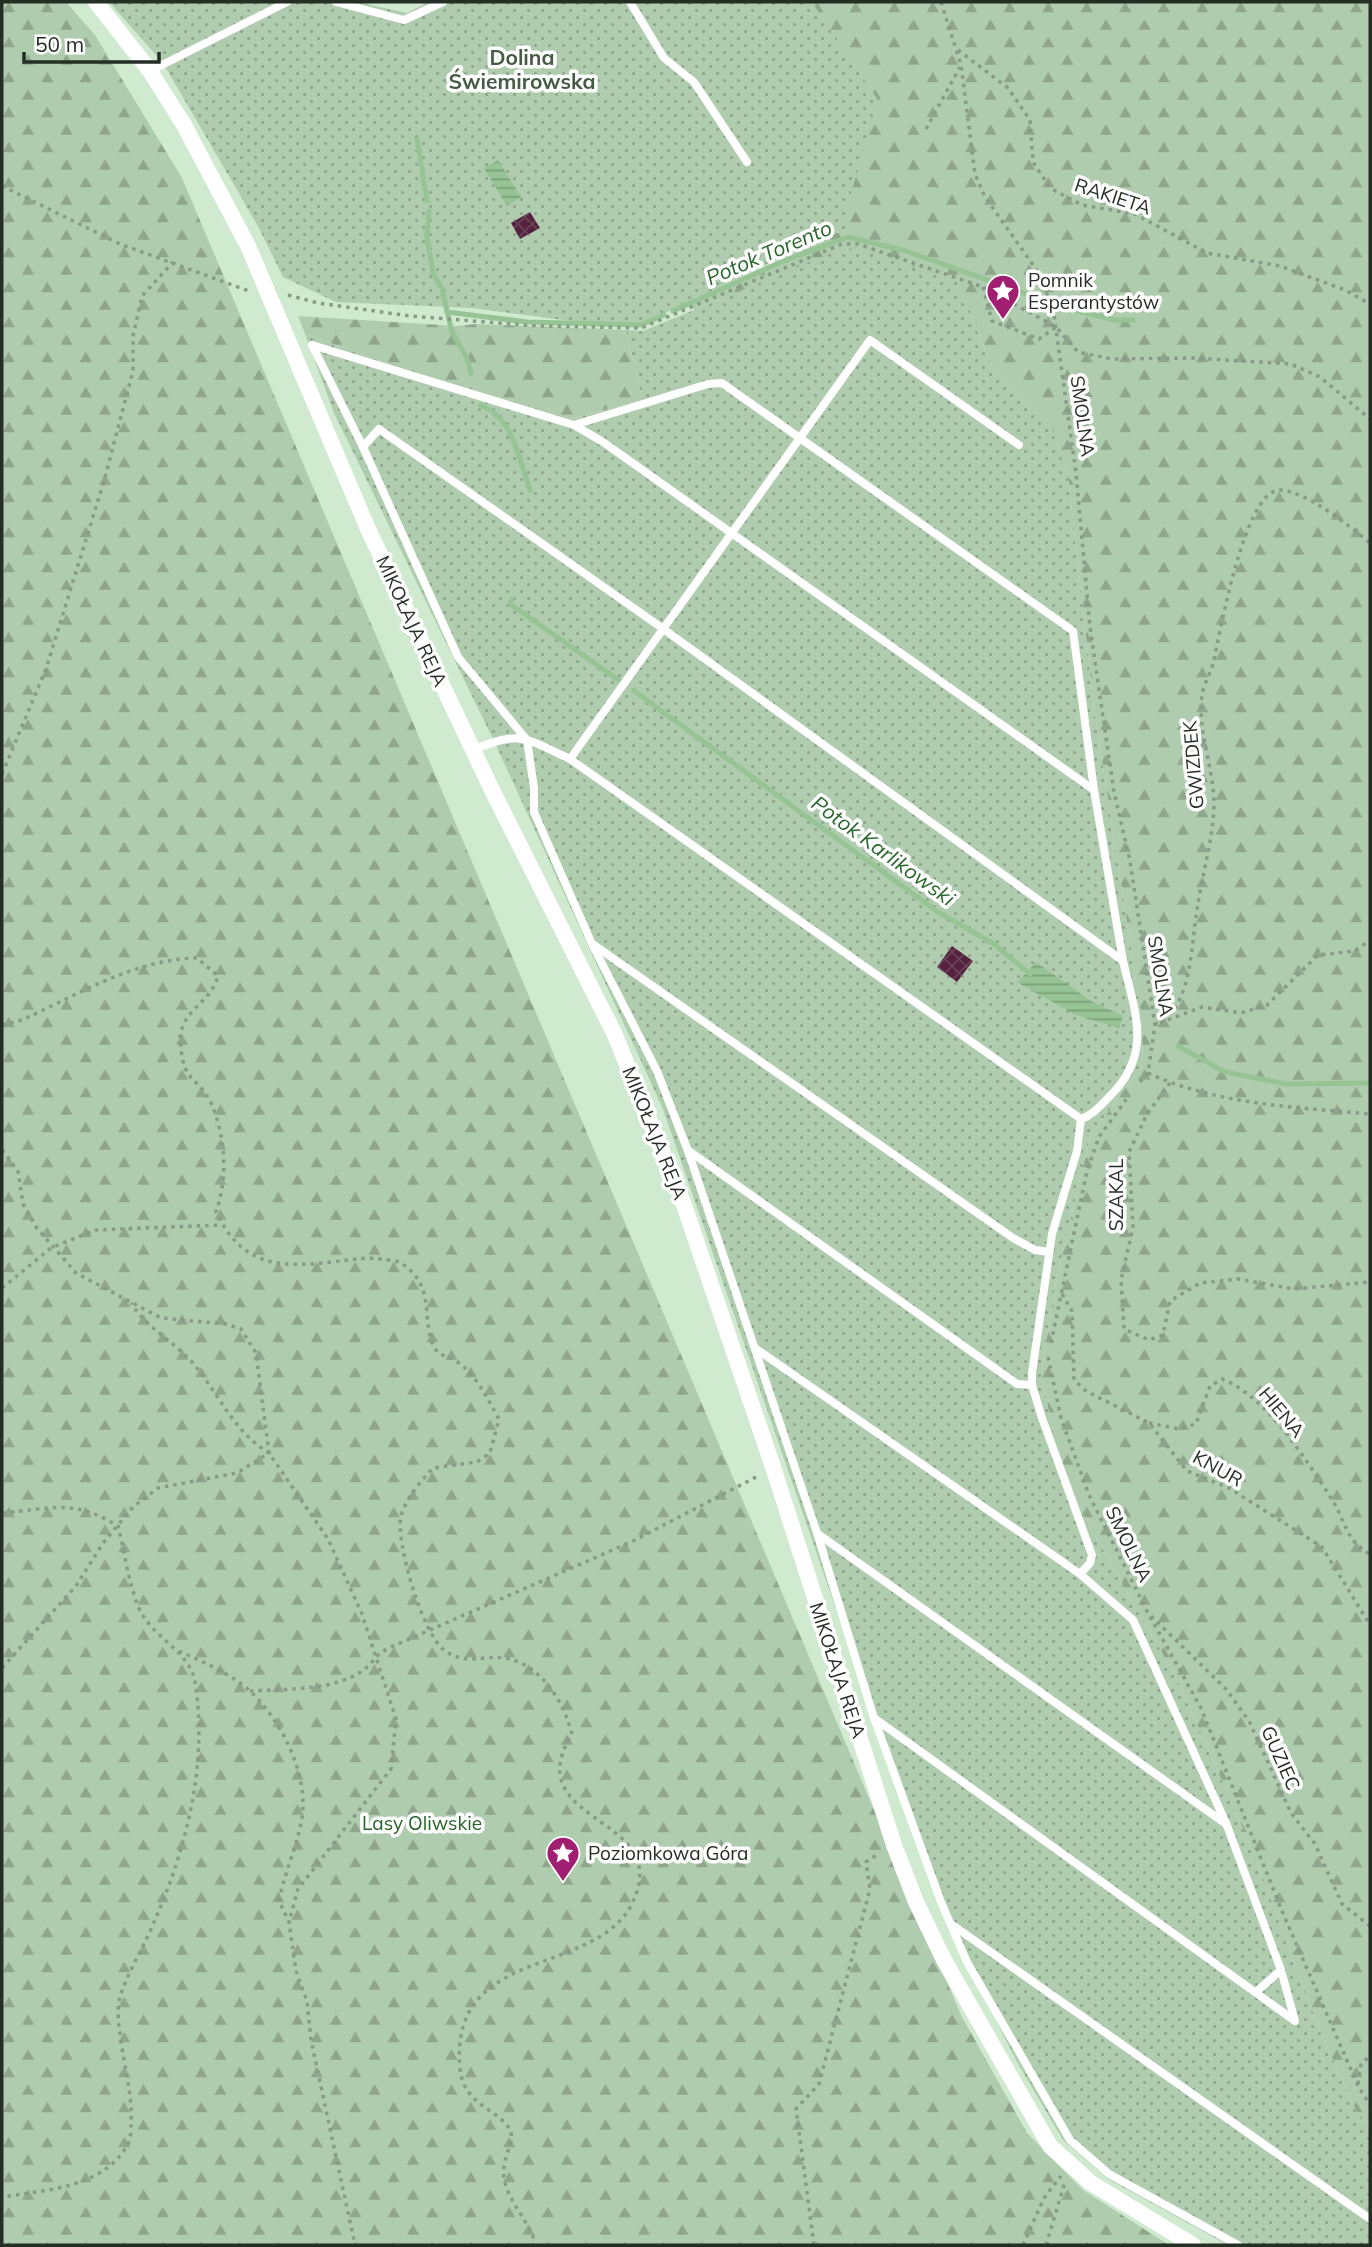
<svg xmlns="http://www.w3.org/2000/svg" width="1372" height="2247" font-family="Mulish,sans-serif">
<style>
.forest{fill:url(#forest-firs)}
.garden{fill:url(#garden-dots)}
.water{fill:url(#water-rules)}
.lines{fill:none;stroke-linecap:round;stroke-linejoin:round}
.stream{stroke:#96c494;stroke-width:5}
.building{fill:url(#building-cross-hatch)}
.path{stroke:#879b87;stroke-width:3.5;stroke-dasharray:3.5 5;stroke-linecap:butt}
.lane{stroke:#fff;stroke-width:8}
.street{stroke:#fff;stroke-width:16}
.labels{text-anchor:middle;stroke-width:7;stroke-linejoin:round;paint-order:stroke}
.street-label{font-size:19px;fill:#242e24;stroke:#fff}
.poi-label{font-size:19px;fill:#242e24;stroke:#fff;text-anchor:start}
.park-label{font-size:19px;fill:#256427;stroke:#fff}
.neighbourhood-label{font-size:21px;font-weight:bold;fill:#455b44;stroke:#fff}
.water-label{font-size:21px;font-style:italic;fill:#286729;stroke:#fff}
</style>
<defs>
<pattern id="forest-firs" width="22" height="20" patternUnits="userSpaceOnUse" patternTransform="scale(1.75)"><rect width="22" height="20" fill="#b0ccae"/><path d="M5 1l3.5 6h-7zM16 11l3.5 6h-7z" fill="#8fa68d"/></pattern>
<pattern id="garden-dots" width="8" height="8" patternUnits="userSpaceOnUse" patternTransform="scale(1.75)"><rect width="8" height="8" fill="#b0ccae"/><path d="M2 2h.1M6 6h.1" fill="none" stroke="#8fa68d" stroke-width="1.8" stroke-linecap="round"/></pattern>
<pattern id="water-rules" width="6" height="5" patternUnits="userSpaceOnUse" patternTransform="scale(1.75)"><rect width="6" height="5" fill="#96c494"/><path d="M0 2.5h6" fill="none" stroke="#7aa079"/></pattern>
<pattern id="building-cross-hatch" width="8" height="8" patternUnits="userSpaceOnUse" patternTransform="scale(1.75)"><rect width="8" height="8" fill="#54213e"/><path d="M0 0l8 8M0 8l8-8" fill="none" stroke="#694157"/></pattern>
</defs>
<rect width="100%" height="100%" fill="#cfeace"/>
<!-- forest -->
<g class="forest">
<polygon points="2,2 66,2 95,35 182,178 961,2015 1027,2133 1083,2190 1169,2245 2,2245"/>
<polygon points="640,2 1370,2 1370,2129 1355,2109 1320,2031 1254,1854 1178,1681 1083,1515 1057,1451 1041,1373 1057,1277 1090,1137 1143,1063 1141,1013 1094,709 1068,475 1050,424 992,367 972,316 720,299 694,310 692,303 829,235 849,230"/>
<polygon points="298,316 458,326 475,324 626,330 642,399 572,419 423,376 305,334"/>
</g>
<!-- garden -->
<g class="garden">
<polygon points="109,2 357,2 407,13 429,2 812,2 878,100 848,204 850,231 829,235 642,324 571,321 472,308 336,302 283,277 259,228 163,63"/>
<polygon points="858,248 958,282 992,367 1050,424 1068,475 1094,709 1141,1013 1143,1063 1090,1137 1057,1277 1041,1373 1057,1451 1083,1515 1178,1681 1254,1854 1320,2031 1355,2109 1370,2129 1370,2245 1228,2245 1108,2179 1063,2140 1017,2062 939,1907 663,1109 494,741 334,413 305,334 423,376 573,419 642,399 626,330 643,331 839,250"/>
</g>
<!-- water -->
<g class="water">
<polygon points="498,160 521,197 507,206 484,168"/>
<polygon points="1036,962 1091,1001 1123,1016 1119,1028 1076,1015 1022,985 1018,982"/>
</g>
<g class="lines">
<!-- stream -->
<g class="stream">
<polyline points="417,139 427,201"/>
<polyline points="429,211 427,238 433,273 442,289 452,332 467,358 471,373"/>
<polyline points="1061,307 1115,320 1133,320"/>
<polyline points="673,311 781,262 848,237 906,251 1038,298"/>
<polyline points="447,312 527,322 641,325 664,315"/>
<path d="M480,405C513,417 519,459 530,490"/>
<polyline points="512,599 510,604 620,681"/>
<polyline points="634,691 938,912 994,944 1030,974"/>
<polyline points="1178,1046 1225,1072 1286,1084 1370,1083"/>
</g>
</g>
<!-- building -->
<g class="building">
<polygon points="530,212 540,228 520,239 511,223"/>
<polygon points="952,946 973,961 957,982 937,967"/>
</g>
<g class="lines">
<!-- path -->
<g class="path">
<polyline points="941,2 961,65 975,174 985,197 1038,272 1053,308 1076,473 1090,627 1114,792 1130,861 1155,1025 1148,1073 1137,1085"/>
<polyline points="958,50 1008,88 1030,120 1033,162 1050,188 1082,205 1135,214 1207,253 1280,266 1345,290 1370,304"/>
<polyline points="926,129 960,67"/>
<polyline points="2,186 120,244 249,291"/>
<polyline points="983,287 992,321 1039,339 1056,327"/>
<polyline points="288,295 318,303 410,316 538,326 641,328 842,244 858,244 983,287 1056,327 1078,352 1112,359 1194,358 1291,364 1320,377 1370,419"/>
<polyline points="2,774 46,669 104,481 133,371 133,336 142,296 173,262"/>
<polyline points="1160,1023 1202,1007 1241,1013 1267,1005 1318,955 1355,951 1370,940"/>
<path d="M2,1025L22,1020C77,995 135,959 197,958L218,976C210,1003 187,1007 181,1032C179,1037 181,1044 181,1048C184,1084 199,1077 211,1103C226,1138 228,1176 216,1212C242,1266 278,1268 333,1262C349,1260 364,1257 381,1259C387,1260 396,1260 401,1263C436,1286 421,1315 433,1345C438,1357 450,1356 459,1363C478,1377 487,1399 499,1419L490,1453L477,1462L433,1468C421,1481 406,1498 401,1516C395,1541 423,1635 444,1650C465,1666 482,1655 505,1658C541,1664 564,1702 572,1734C520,1818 651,1815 639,1883C619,1985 447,1934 460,2069C464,2108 504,2110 511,2133C514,2143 501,2160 504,2179C508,2199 525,2218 533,2236V2245"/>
<path d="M1155,1025C1162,1018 1174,1011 1178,1003C1193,973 1192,936 1198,904C1203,871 1213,839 1214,805C1214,768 1197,732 1202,694C1204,684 1210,674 1213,664C1220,634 1244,492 1279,490C1305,490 1351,527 1370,543"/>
<path d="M1148,1073C1218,1105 1295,1107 1370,1114"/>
<polyline points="1170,1083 1147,1114 1129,1152 1133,1227 1121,1280 1124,1329 1149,1340 1163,1335 1170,1301 1200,1283 1238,1279 1294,1289 1370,1282"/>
<polyline points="2,1150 18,1171 23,1204 36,1227 76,1273 161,1318 226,1324 241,1329 256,1353 269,1453 328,1539 362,1614 396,1719 391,1769 298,1889 289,1922"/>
<polyline points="2,1288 51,1248 95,1230 222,1225"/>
<polyline points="1062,1294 1072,1311 1074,1380 1086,1391 1149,1423 1187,1471 1229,1488 1322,1547 1370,1625"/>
<polyline points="1051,1343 1087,1171 1099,1137 1128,1097"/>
<polyline points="1048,1357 1061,1418 1089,1495 1148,1613 1201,1708 1282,1911 1358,2086 1370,2105"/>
<path d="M1149,1423L1179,1429L1196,1424L1210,1386L1222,1379C1266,1396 1305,1458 1331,1498C1345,1519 1345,1541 1370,1554"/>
<path d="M2,1513C52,1509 72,1498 118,1526C125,1552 128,1583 139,1608C152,1638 190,1651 195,1682C208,1763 187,1846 155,1920C145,1945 128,1971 120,1997C112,2027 134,2085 131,2123C131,2129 131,2138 128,2144C104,2188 46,2190 2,2197"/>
<polyline points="1151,1616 1226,1689 1249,1721 1291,1813 1315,1844 1342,1904 1370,1926"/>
<path d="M179,1651C203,1662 230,1673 250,1691C282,1721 311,1778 301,1823C296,1849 284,1874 279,1901L289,1922L296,1971L307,2001L311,2040L355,2245"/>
<path d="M2,1668L76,1586L103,1543L133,1507L158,1488L237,1473L269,1453C231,1430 218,1390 189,1359C170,1339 146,1327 131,1303"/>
<path d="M250,1691C284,1689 333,1691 362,1671C374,1663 374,1655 391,1647L631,1542L760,1475"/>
<polyline points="1358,2084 1361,2064 1370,2056"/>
<polyline points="814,2245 796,2109 819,2084 870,1889 866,1862 880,1853"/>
<polyline points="1023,2245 1044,2198 1061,2176"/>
<polyline points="1046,2245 1065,2182"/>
</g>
<!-- lane -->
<g class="lane">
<polyline points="336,2 404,20 443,2"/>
<polyline points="630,2 664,58 694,82 747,162"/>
<polyline points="150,71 287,2"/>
<polyline points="312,345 363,447 458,657 527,740 534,788 534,812 592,944 657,1071 688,1151 817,1533 874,1718 941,1902 967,1962 1070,2140 1109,2174 1238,2245"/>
<polyline points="312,345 574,425 603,442 1094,790"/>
<polyline points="574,425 708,384 722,383 1073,631 1094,790 1123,961"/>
<path d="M363,447L379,429L662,628L1123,961C1135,1013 1153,1052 1111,1095C1101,1105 1093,1115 1081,1119L1077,1151L1052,1234L1032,1373V1385L1042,1418L1092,1555L1090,1563L1080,1574"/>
<path d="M473,750C521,729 526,739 570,759L1081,1119"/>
<polyline points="570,759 870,340 1019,445"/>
<polyline points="594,945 1013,1238 1035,1250 1049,1252"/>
<polyline points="689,1151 1017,1384 1032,1385"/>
<polyline points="755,1348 1080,1574 1133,1620 1226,1823 1281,1970 1256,1992"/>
<polyline points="818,1534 1226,1824"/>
<polyline points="874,1718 1295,2021 1281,1970"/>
<polyline points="951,1924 1370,2219"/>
</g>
<!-- street -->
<polyline class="street" points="96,2 150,71 184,125 248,246 368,529 494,794 615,1035 684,1205 773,1467 894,1845 916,1902 944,1960 1050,2146 1091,2183 1193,2245"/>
</g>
<!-- icons -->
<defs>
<symbol id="sight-pin" viewBox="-11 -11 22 30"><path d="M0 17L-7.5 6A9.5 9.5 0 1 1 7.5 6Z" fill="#a01f70" stroke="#fff"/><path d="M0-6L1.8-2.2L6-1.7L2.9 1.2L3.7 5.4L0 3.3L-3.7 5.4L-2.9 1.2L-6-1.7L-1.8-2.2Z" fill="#fff"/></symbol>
</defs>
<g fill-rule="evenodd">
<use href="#sight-pin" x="984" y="272" width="38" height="52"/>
<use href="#sight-pin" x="544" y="1834" width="38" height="52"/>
</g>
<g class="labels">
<!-- street labels -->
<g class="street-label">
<text transform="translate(1113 196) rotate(18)" y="7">RAKIETA</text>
<text transform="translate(1083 416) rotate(82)" y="7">SMOLNA</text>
<text transform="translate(412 621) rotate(65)" y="7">MIKOŁAJA REJA</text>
<text transform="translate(1193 765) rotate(-95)" y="7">GWIZDEK</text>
<text transform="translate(1161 976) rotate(81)" y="7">SMOLNA</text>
<text transform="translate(655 1133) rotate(68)" y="7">MIKOŁAJA REJA</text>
<text transform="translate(1116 1195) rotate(-90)" y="7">SZAKAL</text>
<text transform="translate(1282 1412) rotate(50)" y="7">HIENA</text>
<text transform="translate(1218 1468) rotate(29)" y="7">KNUR</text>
<text transform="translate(1129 1544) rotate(64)" y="7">SMOLNA</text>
<text transform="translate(838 1670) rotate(72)" y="7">MIKOŁAJA REJA</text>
<text transform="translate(1281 1758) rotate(66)" y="7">GUZIEC</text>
</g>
<!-- poi labels -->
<g class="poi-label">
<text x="1028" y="287">Pomnik<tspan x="1028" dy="22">Esperantystów</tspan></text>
<text x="588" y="1860">Poziomkowa Góra</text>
</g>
<!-- park labels -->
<g class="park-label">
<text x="422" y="1830">Lasy Oliwskie</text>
</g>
<!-- neighbourhood labels -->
<g class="neighbourhood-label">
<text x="522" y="65">Dolina<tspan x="522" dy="24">Świemirowska</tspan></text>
</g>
<!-- water labels -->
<g class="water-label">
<text transform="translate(769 253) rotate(-23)" y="7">Potok Torento</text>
<text transform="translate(883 851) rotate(36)" y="7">Potok Karlikowski</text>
</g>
</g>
<!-- border -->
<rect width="1372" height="2247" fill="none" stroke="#242e24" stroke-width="7"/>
<!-- scale -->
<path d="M24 52v10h135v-10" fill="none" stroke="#242e24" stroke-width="3.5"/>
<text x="35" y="52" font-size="21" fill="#242e24" stroke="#ffffff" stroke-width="5" paint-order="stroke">50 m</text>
</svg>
